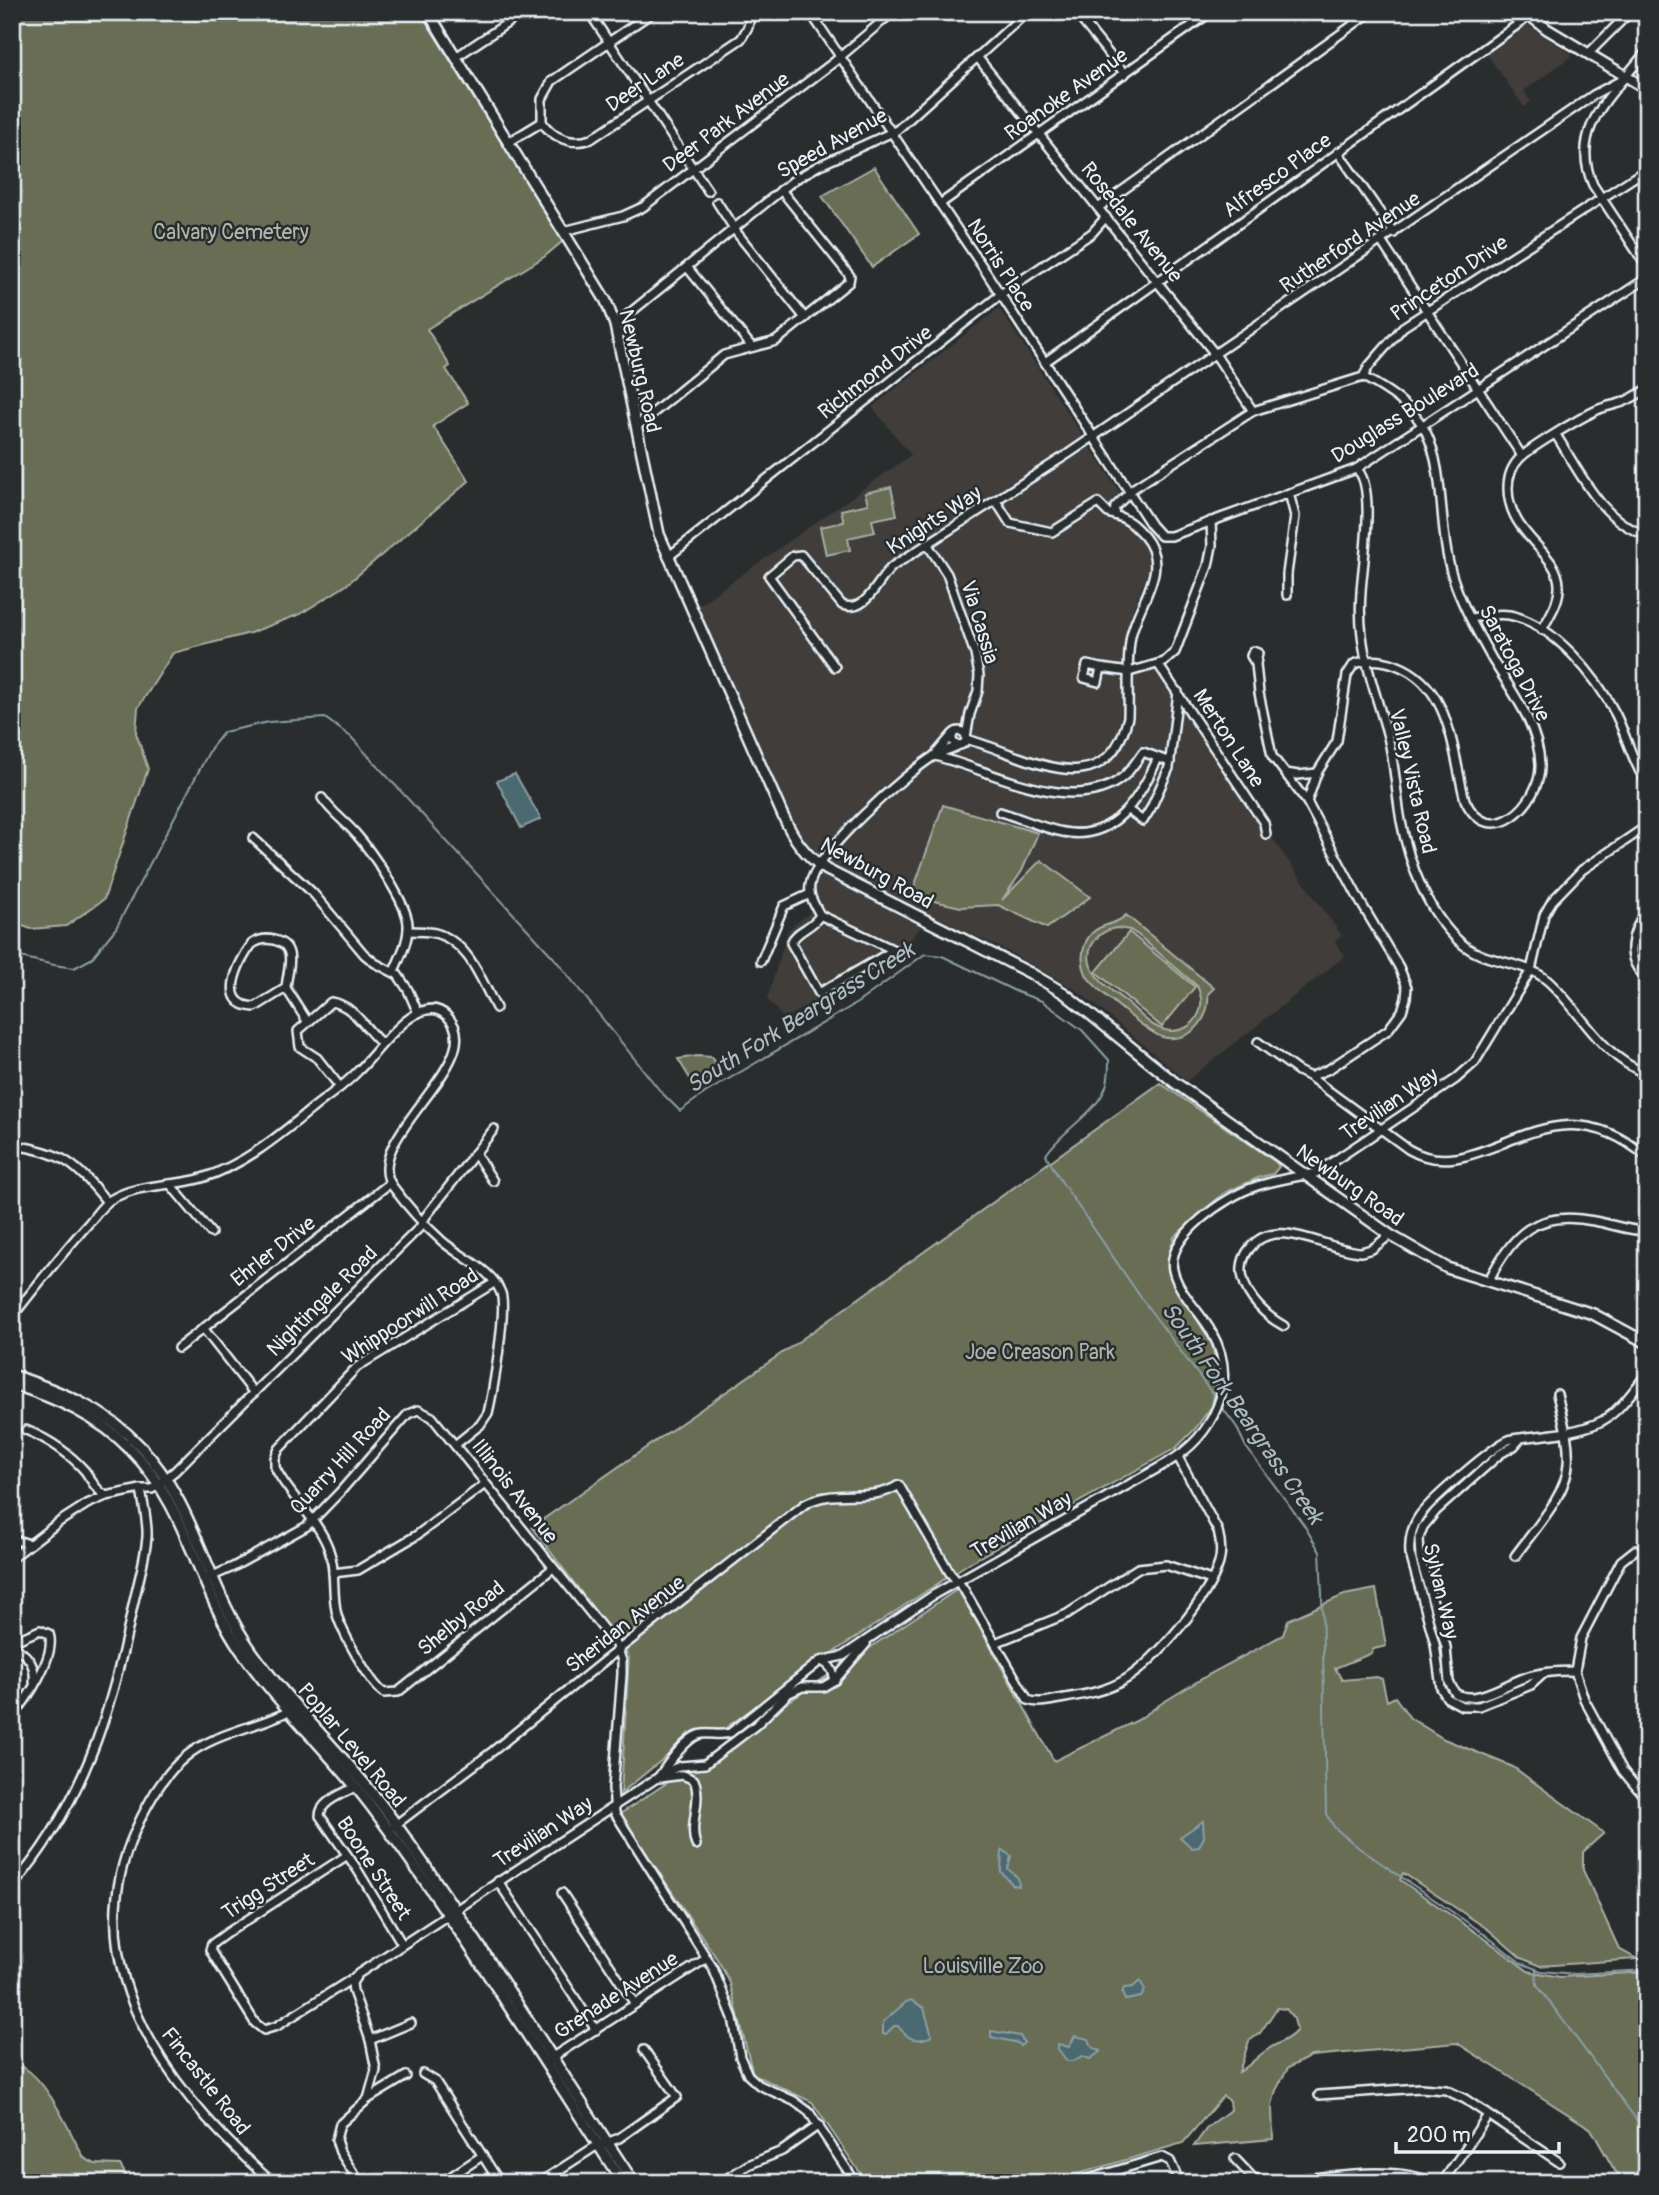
<svg xmlns="http://www.w3.org/2000/svg" width="1659" height="2195" font-family="Pangolin,sans-serif">
<style>
.built{fill:#3f3c3a}
.green{fill:#676d52;stroke:#a8afa5;stroke-width:2;fill-rule:evenodd}
.water{fill:#4c696f;stroke:#8a9fa6;stroke-width:2}
.lines{fill:none;stroke-linecap:round;stroke-linejoin:round}
.stream{stroke:#8a9fa6;stroke-width:2}
.minor-casing{stroke:#e8f1f8;stroke-width:12}
.major-casing{stroke:#e8f1f8;stroke-width:14}
.minor{stroke:#2a2d2e;stroke-width:7}
.major{stroke:#2a2d2e;stroke-width:9}
.labels{text-anchor:middle;stroke-width:5;stroke-linejoin:round;paint-order:stroke}
.street-label{font-size:21px;fill:#e8f1f8;stroke:#2a2d2e}
.park-label{font-size:21px;fill:#aeb6ad;stroke:#2a2d2e}
.water-label{font-size:23px;font-style:italic;fill:#aabbc1;stroke:#2a2d2e}
</style>
<rect width="100%" height="100%" fill="#2a2d2e"/>
<filter id="ink" filterUnits="userSpaceOnUse"><feTurbulence type="fractalNoise" baseFrequency=".0143" numOctaves="2"/><feDisplacementMap in="SourceGraphic" scale="14" xChannelSelector="R" yChannelSelector="G"/><feConvolveMatrix kernelMatrix="1 2 1 2 8 2 1 2 1" color-interpolation-filters="sRGB"/></filter>
<g filter="url(#ink)">
<!-- built -->
<g class="built">
<polygon points="1528,25 1573,55 1524,91 1531,102 1524,107 1487,54"/>
<polygon points="999,308 1121,494 1112,506 1114,517 1127,521 1147,552 1150,568 1133,609 1127,637 1129,672 1156,671 1266,837 1270,835 1342,936 1335,941 1345,956 1187,1081 1078,991 1005,950 931,915 902,950 784,1019 767,999 788,930 809,913 814,861 795,836 696,607 911,455 872,407"/>
</g>
<!-- green -->
<g class="green">
<polygon points="12,12 420,12 563,241 544,257 427,329 450,366 446,369 468,403 433,426 469,481 345,586 300,614 250,633 173,653 138,708 136,733 148,769 104,899 66,926 31,929 12,922"/>
<polygon points="874,167 919,234 872,267 822,196"/>
<polygon points="891,487 897,515 872,520 875,532 848,538 850,550 826,555 820,527 844,522 841,510 868,504 865,493"/>
<polygon points="943,805 1038,833 1022,871 1002,900 1041,860 1090,897 1047,928 998,905 961,907 911,896"/>
<path d="M1126,915L1214,988L1208,994C1211,1020 1189,1044 1162,1037C1149,1033 1094,988 1087,976C1082,966 1081,955 1085,944C1094,921 1114,928 1126,915ZM1116,928L1130,930L1138,935L1197,986C1202,996 1203,1007 1197,1017C1191,1028 1177,1033 1165,1030C1151,1027 1140,1014 1130,1005C1113,991 1081,973 1091,947C1096,936 1105,930 1116,928Z"/>
<polygon points="1129,932 1195,987 1162,1027 1096,972"/>
<polygon points="697,1056 712,1057 721,1073 694,1085 678,1059"/>
<polygon points="1160,1083 1276,1162 1279,1167 1273,1174 1260,1177 1224,1193 1174,1237 1169,1255 1169,1273 1212,1344 1218,1374 1212,1406 1195,1429 1176,1448 969,1563 820,1661 724,1729 706,1729 689,1733 678,1747 621,1793 629,1656 532,1527 795,1344"/>
<path d="M958,1589L1054,1761L1138,1720L1162,1703L1208,1675L1283,1635L1288,1620L1344,1595L1376,1589L1386,1646L1374,1649L1370,1654L1335,1668L1342,1680L1377,1677L1382,1679L1387,1701L1395,1697L1410,1718L1444,1739L1513,1767L1604,1833L1583,1852V1870L1619,1949L1637,1959L1540,1966L1521,1958L1489,1930L1403,1873L1400,1880L1487,1940L1528,1971L1560,1977L1647,1972L1645,2183H1628L1615,2171L1591,2129L1457,2043L1311,2056L1288,2068L1276,2090L1272,2105L1273,2139L1194,2146L1207,2128L1230,2110L1229,2100L1223,2096L1183,2143L1048,2183H867L812,2102L753,2074L730,1983L719,1962L620,1814ZM1277,2008L1286,2009L1294,2019L1297,2030C1288,2041 1278,2042 1267,2050C1257,2056 1250,2066 1239,2072L1249,2041L1260,2033Z"/>
<path d="M23,2067C49,2082 69,2131 84,2158L95,2164L120,2165L131,2183H12V2069Z"/>
</g>
<!-- water -->
<g class="water">
<polygon points="515,774 541,819 521,828 497,781"/>
<polygon points="1203,1821 1204,1837 1199,1847 1192,1848 1180,1837"/>
<polygon points="1002,1850 1011,1856 1008,1869 1018,1878 1019,1886 1013,1885 1001,1872"/>
<polygon points="1140,1981 1145,1990 1141,1997 1125,2000 1122,1993 1124,1988 1133,1987"/>
<path d="M911,2000L924,2008L932,2036C916,2043 908,2040 898,2026H894L886,2034H883V2022L906,2002Z"/>
<polygon points="991,2031 1020,2036 1024,2043 1020,2046 1018,2043 991,2037"/>
<polygon points="1075,2036 1089,2039 1092,2047 1101,2051 1090,2059 1082,2056 1073,2061 1067,2061 1058,2049 1058,2044 1069,2047"/>
</g>
<g class="lines">
<!-- stream -->
<g class="stream">
<path d="M12,955L54,965L74,968L91,959L116,928L211,748L224,732L269,722L325,718L351,737L554,958L661,1092L680,1111L705,1093L857,1003L925,954L942,956L1017,992L1042,1001L1082,1030L1109,1060C1109,1067 1109,1076 1107,1083C1100,1112 1061,1130 1046,1155L1061,1181L1144,1302L1217,1400"/>
<polyline points="1220,1405 1236,1426 1246,1447 1304,1525 1320,1552 1322,1594 1326,1814 1335,1828 1359,1848 1483,1933 1521,1963 1541,1971 1575,1974 1647,1970"/>
<polyline points="1536,1969 1537,1985 1641,2126 1647,2142"/>
</g>
<defs>
<g id="minor">
<polyline points="589,12 708,191"/>
<polyline points="810,12 982,266 1151,525 1161,536 1171,536 1356,469 1647,278"/>
<polyline points="1075,12 1125,74"/>
<path d="M1647,50C1616,92 1567,127 1593,185L1647,267"/>
<polyline points="1588,54 1630,12"/>
<polyline points="456,57 524,12"/>
<polyline points="978,58 1215,354 1253,411"/>
<path d="M542,122C553,138 572,146 591,139L741,39L748,27L751,12"/>
<polyline points="542,122 542,99 552,81 653,12"/>
<polyline points="509,142 542,122"/>
<polyline points="1338,152 1394,233"/>
<polyline points="717,202 737,233 805,318"/>
<polyline points="940,204 1211,12"/>
<polyline points="1098,208 1371,12"/>
<polyline points="564,231 623,216 643,207 834,62 893,12"/>
<polyline points="1381,241 1522,456"/>
<polyline points="687,267 752,347"/>
<polyline points="615,325 794,180 818,166 897,130 1027,12"/>
<polyline points="1045,362 1524,20 1527,12"/>
<polyline points="636,427 724,355 776,341 849,282 850,276 781,190"/>
<path d="M1556,435C1580,472 1601,522 1647,535"/>
<path d="M1356,469C1377,483 1362,568 1361,592C1360,606 1360,621 1362,635C1366,671 1379,703 1388,737C1395,765 1396,793 1401,821C1409,864 1428,914 1461,943C1486,965 1523,959 1548,981C1584,1014 1599,1055 1647,1074"/>
<polyline points="996,501 1010,523 1052,532 1098,503 1108,513 1114,515"/>
<polyline points="928,545 947,574 975,654 979,675 978,691 970,714 966,737"/>
<polyline points="668,557 1005,291 1092,233 1106,217"/>
<polyline points="1287,595 1287,574 1295,516 1289,493"/>
<polyline points="1647,601 1647,616"/>
<path d="M1471,618C1483,616 1496,613 1509,615C1553,623 1597,677 1616,715C1627,738 1633,763 1647,784"/>
<path d="M1542,630C1549,616 1560,602 1559,585C1558,551 1508,535 1508,488C1508,477 1512,466 1520,458C1531,447 1582,417 1597,410C1606,406 1615,405 1623,402C1631,399 1639,394 1647,389"/>
<polyline points="1158,664 1264,823 1266,834"/>
<polyline points="1256,664 1251,656 1253,651 1258,653 1256,664 1259,693 1272,756 1307,802 1361,903 1399,967 1407,987 1406,998 1402,1011 1388,1030 1329,1069 1310,1077"/>
<path d="M835,667L769,576L793,556L801,555L842,605C868,614 877,579 893,566L1068,454L1595,94L1627,77"/>
<polyline points="1101,668 1087,665 1084,678 1098,682 1101,668 1129,672 1164,662 1175,652 1208,566 1212,546 1211,521"/>
<circle cx="959" cy="738" r="7"/>
<path d="M966,739C1024,754 1106,810 1128,717C1129,691 1126,662 1131,636C1138,602 1172,569 1144,536C1134,525 1128,519 1114,515L1115,507L1134,488L1253,411L1363,377L1369,366L1403,327L1647,169"/>
<polyline points="934,756 952,735"/>
<path d="M935,756C989,769 1073,818 1123,777C1131,770 1137,760 1143,752L1170,762"/>
<polyline points="1286,773 1298,775 1317,773"/>
<path d="M322,798C332,813 345,821 356,834C371,851 407,903 408,924C409,941 400,957 394,971"/>
<path d="M1307,802L1317,773L1337,741L1347,675L1354,664C1368,659 1383,660 1396,665C1452,686 1452,752 1465,800C1489,853 1542,803 1540,764C1539,726 1511,690 1492,659C1478,633 1462,606 1453,578C1438,533 1446,474 1426,432C1413,406 1388,390 1363,377"/>
<polyline points="1128,810 1143,821 1151,808 1169,768 1178,692"/>
<path d="M1000,812C1021,818 1041,828 1063,832C1115,842 1140,797 1158,758"/>
<polyline points="253,838 313,893 364,954 375,963 398,975 408,990 418,1013"/>
<path d="M1647,911C1630,933 1624,959 1647,979"/>
<path d="M820,915L894,950L819,993L791,943C796,930 813,928 820,915C815,905 808,896 810,885C814,854 906,773 934,756C942,751 951,750 959,745"/>
<path d="M408,931C417,931 427,931 435,933C469,942 481,980 496,1008"/>
<polyline points="761,961 784,906 810,894"/>
<path d="M286,988L255,1007C216,1005 239,961 252,944C258,940 266,938 274,940C299,946 287,971 286,988L307,1021"/>
<path d="M1258,1042L1298,1071L1310,1077L1408,1149C1482,1193 1547,1071 1647,1157"/>
<path d="M340,1087L317,1058L300,1047L298,1031L331,1002C354,1005 365,1029 381,1043"/>
<path d="M12,1145C63,1152 75,1163 107,1202"/>
<polyline points="475,1153 493,1181"/>
<polyline points="170,1184 211,1233"/>
<path d="M1488,1282C1512,1234 1536,1209 1594,1221C1612,1224 1628,1231 1647,1231"/>
<path d="M494,1283L357,1367L279,1449L275,1458V1467C286,1493 316,1516 328,1547C336,1567 332,1589 336,1610C338,1626 371,1685 384,1693L398,1692L553,1568"/>
<path d="M12,1317C37,1285 62,1253 89,1223C96,1215 102,1205 110,1200C138,1183 172,1187 202,1178C244,1165 280,1135 313,1108C328,1096 345,1085 358,1071C376,1055 419,988 447,1016C493,1060 357,1140 393,1187C407,1206 424,1225 442,1241C460,1257 492,1269 501,1293C507,1309 493,1392 488,1413L480,1425L455,1445"/>
<path d="M1284,1326C1267,1317 1247,1298 1243,1278C1240,1268 1243,1256 1250,1248C1276,1214 1328,1251 1361,1252L1372,1249L1390,1235"/>
<polyline points="203,1328 254,1393"/>
<polyline points="178,1348 390,1183"/>
<path d="M26,1430C48,1439 69,1453 85,1471C92,1481 95,1489 106,1496"/>
<path d="M1520,1439L1514,1446L1500,1454L1436,1511L1423,1527L1419,1538L1420,1558L1446,1647L1449,1682L1455,1693C1475,1706 1505,1684 1526,1677C1540,1672 1560,1671 1575,1671"/>
<polyline points="12,1539 30,1544"/>
<polyline points="1635,1550 1621,1561 1581,1638 1575,1671 1584,1699 1623,1771 1647,1800"/>
<path d="M1515,1556C1533,1531 1567,1495 1568,1464C1570,1441 1562,1416 1557,1394"/>
<polyline points="12,1558 59,1522 87,1504 106,1496 141,1489 152,1489 175,1471 420,1227 426,1216 494,1129"/>
<polyline points="333,1573 358,1570 417,1535 485,1484"/>
<polyline points="208,1578 233,1567 307,1526 340,1492 408,1414 418,1410 432,1417 617,1646 622,1661 622,1674 613,1788 615,1813 713,1968 733,2018 740,2057 748,2075 759,2085 794,2101 809,2112 856,2183"/>
<path d="M12,1642L40,1630L49,1634C57,1655 26,1701 12,1717"/>
<polyline points="995,1643 1067,1614 1138,1568 1166,1565 1211,1580"/>
<path d="M12,1647C27,1653 36,1665 34,1682"/>
<path d="M823,1662C831,1665 833,1672 835,1680"/>
<path d="M1542,1675L1531,1685L1479,1706H1462L1447,1698L1441,1688L1435,1644L1410,1554C1409,1542 1411,1529 1418,1518C1426,1504 1498,1441 1512,1439C1540,1435 1576,1434 1602,1421C1620,1411 1634,1389 1647,1374"/>
<path d="M658,1778C666,1766 688,1735 702,1734C712,1733 720,1736 730,1733L820,1661L843,1656L935,1594L1167,1463C1213,1436 1240,1383 1212,1333C1201,1312 1178,1293 1173,1270C1166,1236 1227,1196 1254,1187C1274,1180 1295,1177 1316,1173L1456,1079L1475,1062L1531,970L1544,915L1552,901L1582,870L1647,826"/>
<path d="M659,1778L683,1775L694,1780C703,1801 688,1824 696,1845"/>
<path d="M355,1787C343,1794 320,1801 320,1816L357,1869L402,1944"/>
<path d="M394,1826L493,1751L604,1661L805,1504C835,1487 870,1504 899,1485L950,1573L963,1588L1028,1700C1038,1704 1049,1701 1059,1699C1083,1695 1105,1692 1126,1679C1157,1659 1208,1599 1219,1563C1222,1552 1221,1542 1218,1531L1178,1457"/>
<polyline points="346,1856 227,1933 212,1944 210,1950 255,2023 264,2030 277,2026 355,1977"/>
<polyline points="498,1881 596,2030"/>
<path d="M12,1887C82,1805 111,1714 132,1610C137,1586 145,1561 147,1537C148,1521 143,1504 141,1489"/>
<polyline points="562,1893 635,2004"/>
<polyline points="370,2040 411,2023"/>
<polyline points="548,2060 707,1958"/>
<polyline points="423,2074 435,2081 500,2183"/>
<polyline points="1319,2095 1420,2088 1446,2090 1465,2099 1559,2162"/>
<polyline points="368,2099 406,2076"/>
<path d="M1235,2159L1253,2178L1268,2182C1318,2180 1389,2162 1434,2183"/>
<path d="M273,2183C172,2095 73,1970 135,1831C147,1804 162,1776 185,1757C215,1732 257,1728 291,1710"/>
<polyline points="360,2183 340,2152 336,2140 340,2124 368,2099 376,2070 370,2040 353,1991 352,1983 358,1974 666,1772 680,1766 705,1764 756,1725 789,1693 802,1687 823,1687 835,1680 866,1644"/>
<polyline points="441,2183 482,2156"/>
<polyline points="539,2183 593,2148 619,2138 677,2097 644,2050"/>
<polyline points="720,2183 748,2165 782,2151 819,2125"/>
<polyline points="1075,2183 1162,2157 1170,2161 1180,2183"/>
<polyline points="1442,2183 1488,2115"/>
</g>
<g id="major">
<path d="M428,12L606,301L615,325L659,534L783,816C794,839 805,856 827,870L1030,973L1064,993L1174,1082L1390,1235L1447,1268L1593,1314L1647,1343"/>
<polyline points="1525,12 1547,29 1647,89"/>
<path d="M12,1375C60,1391 105,1409 140,1446C196,1504 206,1586 251,1650C292,1708 345,1755 387,1812C474,1932 552,2059 634,2183"/>
<path d="M12,1384C56,1398 98,1416 131,1450C188,1507 197,1588 242,1652C281,1708 333,1755 374,1810C463,1930 541,2058 623,2183"/>
</g>
</defs>
<!-- minor casing -->
<use href="#minor" class="minor-casing"/>
<!-- major casing -->
<use href="#major" class="major-casing"/>
<!-- minor -->
<use href="#minor" class="minor"/>
<!-- major -->
<use href="#major" class="major"/>
</g>
</g>
<g class="labels">
<!-- street labels -->
<g class="street-label">
<text transform="translate(645 82) rotate(-34)" y="7">Deer Lane</text>
<text transform="translate(1066 94) rotate(-35)" y="7">Roanoke Avenue</text>
<text transform="translate(726 122) rotate(-37)" y="7">Deer Park Avenue</text>
<text transform="translate(832 143) rotate(-29)" y="7">Speed Avenue</text>
<text transform="translate(1277 175) rotate(-36)" y="7">Alfresco Place</text>
<text transform="translate(1132 222) rotate(51)" y="7">Rosedale Avenue</text>
<text transform="translate(1350 242) rotate(-34)" y="7">Rutherford Avenue</text>
<text transform="translate(1001 265) rotate(57)" y="7">Norris Place</text>
<text transform="translate(1449 278) rotate(-34)" y="7">Princeton Drive</text>
<text transform="translate(640 371) rotate(77)" y="7">Newburg Road</text>
<text transform="translate(875 372) rotate(-38)" y="7">Richmond Drive</text>
<text transform="translate(1405 413) rotate(-32)" y="7">Douglass Boulevard</text>
<text transform="translate(934 520) rotate(-33)" y="7">Knights Way</text>
<text transform="translate(980 622) rotate(73)" y="7">Via Cassia</text>
<text transform="translate(1515 663) rotate(62)" y="7">Saratoga Drive</text>
<text transform="translate(1229 738) rotate(57)" y="7">Merton Lane</text>
<text transform="translate(1413 781) rotate(77)" y="7">Valley Vista Road</text>
<text transform="translate(877 873) rotate(29)" y="7">Newburg Road</text>
<text transform="translate(1389 1104) rotate(-34)" y="7">Trevilian Way</text>
<text transform="translate(1350 1185) rotate(35)" y="7">Newburg Road</text>
<text transform="translate(273 1251) rotate(-38)" y="7">Ehrler Drive</text>
<text transform="translate(322 1301) rotate(-45)" y="7">Nightingale Road</text>
<text transform="translate(410 1316) rotate(-33)" y="7">Whippoorwill Road</text>
<text transform="translate(340 1461) rotate(-47)" y="7">Quarry Hill Road</text>
<text transform="translate(515 1491) rotate(52)" y="7">Illinois Avenue</text>
<text transform="translate(1021 1525) rotate(-30)" y="7">Trevilian Way</text>
<text transform="translate(1441 1591) rotate(77)" y="7">Sylvan Way</text>
<text transform="translate(461 1618) rotate(-39)" y="7">Shelby Road</text>
<text transform="translate(625 1624) rotate(-38)" y="7">Sheridan Avenue</text>
<text transform="translate(352 1745) rotate(50)" y="7">Poplar Level Road</text>
<text transform="translate(543 1832) rotate(-33)" y="7">Trevilian Way</text>
<text transform="translate(374 1868) rotate(57)" y="7">Boone Street</text>
<text transform="translate(268 1886) rotate(-33)" y="7">Trigg Street</text>
<text transform="translate(616 1995) rotate(-33)" y="7">Grenade Avenue</text>
<text transform="translate(206 2081) rotate(52)" y="7">Fincastle Road</text>
</g>
<!-- park labels -->
<g class="park-label">
<text x="231" y="239">Calvary Cemetery</text>
<text x="1040" y="1359">Joe Creason Park</text>
<text x="983" y="1973">Louisville Zoo</text>
</g>
<!-- water labels -->
<g class="water-label">
<text transform="translate(800 1017) rotate(-32)" y="8">South Fork Beargrass Creek</text>
<text transform="translate(1243 1413) rotate(55)" y="8">South Fork Beargrass Creek</text>
</g>
</g>
<!-- margin -->
<rect width="1659" height="2195" fill="none" stroke="#2a2d2e" stroke-width="42"/>
<rect x="21" y="21" width="1617" height="2153" fill="none" stroke="#e8f1f8" stroke-width="2.5" filter="url(#ink)"/>
<!-- scale -->
<path d="M1396 2142v10h163v-10" fill="none" stroke="#e8f1f8" stroke-width="3.5"/>
<text x="1407" y="2142" font-size="21" fill="#e8f1f8" stroke="#2a2d2e" stroke-width="5" paint-order="stroke">200 m</text>
</svg>
